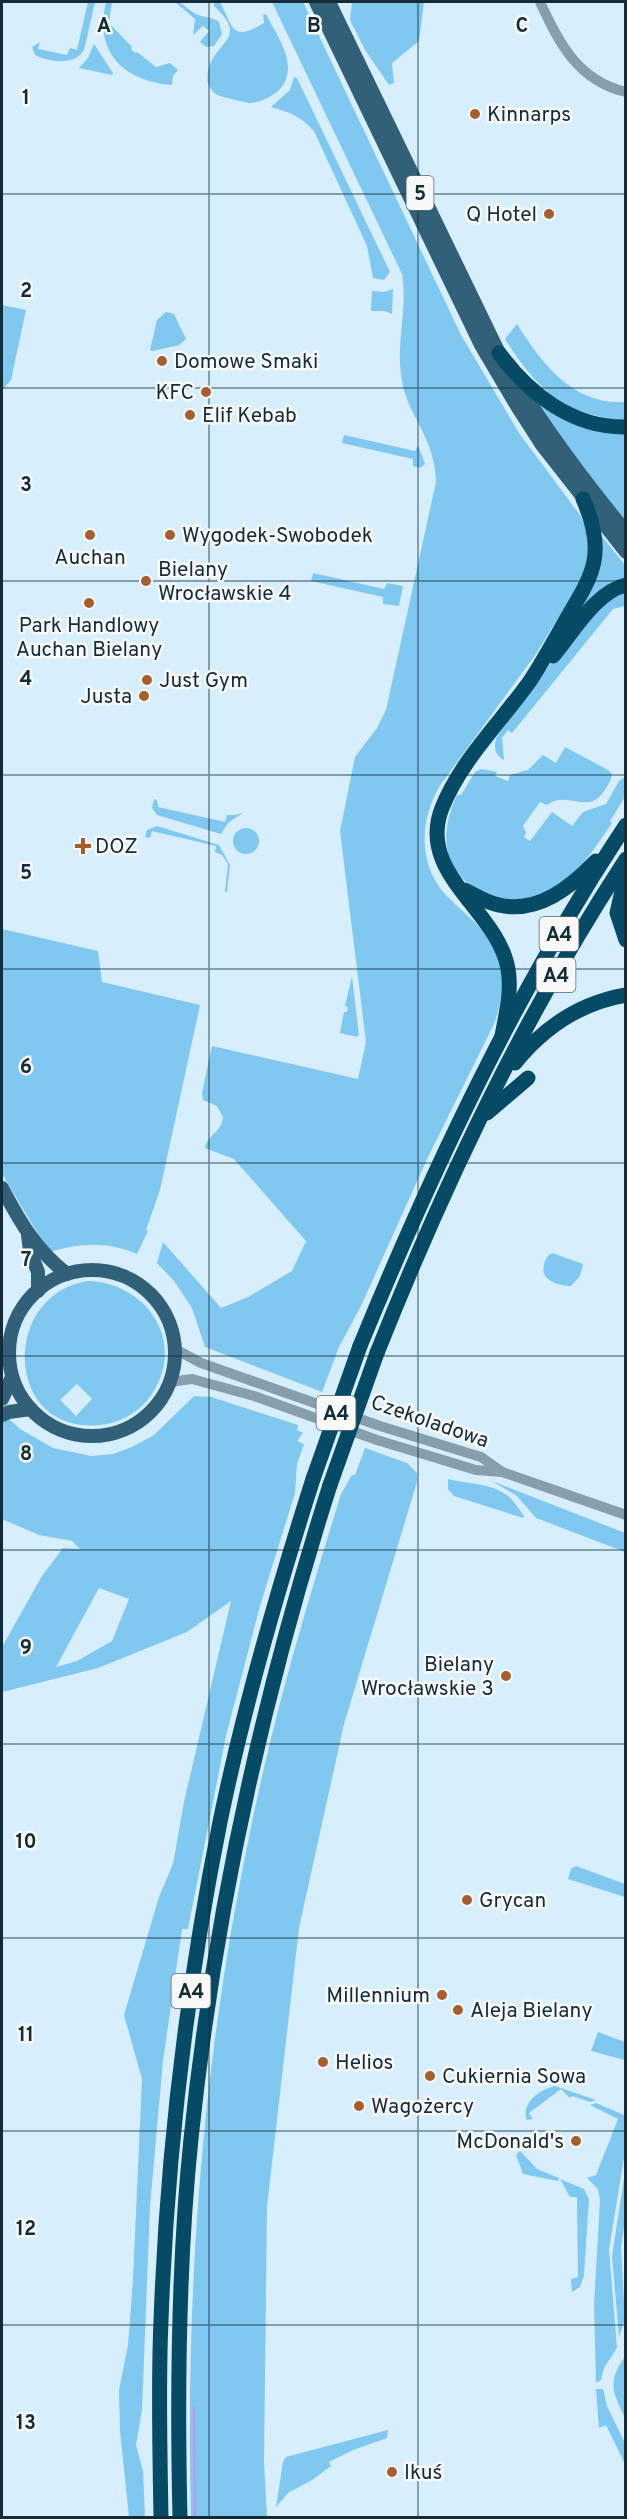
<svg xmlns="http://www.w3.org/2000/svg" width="627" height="2519" font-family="Overpass,sans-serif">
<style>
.green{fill:#80c8ef;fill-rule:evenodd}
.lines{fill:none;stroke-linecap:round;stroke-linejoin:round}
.stream{stroke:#b0a1eb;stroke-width:3}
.minor{stroke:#879fad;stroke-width:10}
.major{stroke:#316078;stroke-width:14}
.highway{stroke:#064a65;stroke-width:15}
.highway-bridge{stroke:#064a65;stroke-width:15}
.grid{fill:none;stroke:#132c38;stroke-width:1.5;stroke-opacity:0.55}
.poi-dot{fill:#a35f30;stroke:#f8f8f8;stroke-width:2}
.labels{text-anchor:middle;stroke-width:5;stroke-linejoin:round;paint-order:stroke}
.shield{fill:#f8f8f8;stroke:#586972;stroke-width:1.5}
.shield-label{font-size:20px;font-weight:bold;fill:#132c38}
.poi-label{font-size:21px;fill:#132c38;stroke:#f8f8f8;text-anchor:start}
.street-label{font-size:21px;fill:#132c38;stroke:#f8f8f8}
.grid-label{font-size:20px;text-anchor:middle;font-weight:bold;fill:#132c38;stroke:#f8f8f8;stroke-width:5;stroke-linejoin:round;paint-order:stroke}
</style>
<rect width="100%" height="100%" fill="#d7effc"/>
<!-- green -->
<g class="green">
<path d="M88,2H95L84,50C75,66 49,62 35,55L32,47L40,42L38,49L67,55L70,48L77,50Z"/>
<path d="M106,2H112L109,23L132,47L131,49L135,53L137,52L156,67L170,63L178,70L173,76L172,85C123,81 94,52 106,2Z"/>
<path d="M175,2C183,2 188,10 196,14C204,18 211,16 219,22L222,34L214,46L206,47L200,42L209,31L203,26L193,35L195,19Z"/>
<path d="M214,2H220C234,29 232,42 264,23L263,15L266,14C275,32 294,58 286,79C282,92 263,103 249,103C244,102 237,100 231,99C224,97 215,96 211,89C207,84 207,78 208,71C215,40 250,39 214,6Z"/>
<path d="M272,2H303L461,335L519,433L580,515L586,528L589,553L581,581L536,654L441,784C420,818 417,862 445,894C460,910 477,922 490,940C507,964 504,997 494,1024L428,1157L361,1306L339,1347L322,1392L205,1347L192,1308L174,1281L157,1263L163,1242L221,1308L248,1297L292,1271L306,1241L234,1159L205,1148C207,1135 222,1132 223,1117L217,1106L203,1100L202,1093L212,1046L358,1079L366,1042L340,831L355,757L377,728L386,710L436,482C435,437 409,419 402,381C395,346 408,309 402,274Z"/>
<polygon points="352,2 424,2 419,41 392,63 394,83 389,85 365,50 350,20"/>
<polygon points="94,44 113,73 112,75 79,68 88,58"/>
<path d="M294,77L297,78L390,272L384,280L373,278L367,246L314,131C301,117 290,112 271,107L290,90Z"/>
<polygon points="393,289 392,314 385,311 371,311 372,291 384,292"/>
<polygon points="2,305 26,310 11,380 2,390"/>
<polygon points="166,312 174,314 186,339 179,345 153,351 150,350 157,320"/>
<path d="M517,324C543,365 573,405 625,402V421C614,421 605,418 594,415C551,404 528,375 505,339Z"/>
<polygon points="540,402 625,433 625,524 536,407"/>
<polygon points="344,435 415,451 418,445 425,464 420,468 413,466 413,459 342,443"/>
<polygon points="600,534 625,565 625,579 605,586 580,613"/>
<polygon points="313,573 384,589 387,583 403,586 399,606 383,604 383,597 311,581"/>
<path d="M625,589V606L613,609L512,733L508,730L502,738L504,760C494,754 494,748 496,738L550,664L595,611Z"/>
<path d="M565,747L608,770L612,774C611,780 609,783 606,788C589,818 569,789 547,805L540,802L523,826L526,833L524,837L530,841L552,812L572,826L583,812L606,804L619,781L625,777V797L610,821L612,823C600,841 571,884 552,893C543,898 523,902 512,903C506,904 497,898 491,896C443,878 437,838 457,795H461L475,772L481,769L497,772L495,776L508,781L510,775L528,770L543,755L556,763Z"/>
<polygon points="154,799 157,800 158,807 225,822 227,815 236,815 244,812 228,823 221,834 157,815 152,808"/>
<polygon points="157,826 219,845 230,865 227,892 225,892 228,864 222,855 215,852 216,846 152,831 150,838 145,837 147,830"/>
<circle cx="246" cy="841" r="13"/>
<path d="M2,929L98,951L102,982L200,1005L160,1190L146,1230L148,1231L137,1254C107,1241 80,1243 49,1252L2,1174Z"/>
<polygon points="352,976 359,1035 357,1037 340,1033 344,1012 347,1012 348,1007 345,1006"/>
<path d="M552,1253L583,1264L580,1276L571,1286C559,1286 539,1280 544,1265C545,1259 547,1256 552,1253Z"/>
<path d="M88,1281C149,1283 188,1345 150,1397C138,1413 120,1423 100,1425C4,1435 0,1294 88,1281ZM77,1384L92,1399L76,1416L60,1400Z"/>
<path d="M194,1396L211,1397L298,1425L297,1430L303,1433L297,1441L304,1444L297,1464L295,1493L260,1606L226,1736L188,1929H182L163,2061L150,2206L142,2410L136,2445L143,2471L145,2517H129L120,2431L119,2390L128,2345L133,2279L142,2079L124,2015L159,1897L173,1864L184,1802L231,1601L187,1632L98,1668L2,1692V1647L42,1576L63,1548L80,1549L72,1541L39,1535L2,1519V1420H10L20,1429L53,1448L91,1456L113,1454L132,1447L154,1435ZM99,1588L129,1599L112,1641L77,1661L56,1667Z"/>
<path d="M365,1448L407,1463L417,1473V1482L344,1724L299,1928L267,2207L264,2461L267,2517H191C185,2284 203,2056 251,1827C274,1714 307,1604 341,1494L352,1475H355Z"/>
<path d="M448,1479C467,1484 492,1483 508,1496C514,1501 519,1509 524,1516L523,1518L454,1496L448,1489Z"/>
<polygon points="492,1481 625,1533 625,1552 536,1518 517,1496"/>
<polygon points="576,1866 625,1884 625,1897 568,1879 571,1869"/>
<polygon points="598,2032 625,2042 625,2060 591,2051"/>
<path d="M555,2086L596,2100L590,2102L572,2096L570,2098L561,2089L529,2113L533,2119L527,2120C520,2103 541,2089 555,2086Z"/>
<polygon points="596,2103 624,2115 626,2119 625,2152 609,2249 617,2348 604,2368 601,2380 596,2383 594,2305 600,2200 598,2189 587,2178 596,2175 618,2119 590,2105"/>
<polygon points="520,2151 537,2169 559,2178 558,2181 523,2174 516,2155"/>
<polygon points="625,2172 625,2222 621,2247 625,2319 619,2337 612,2256"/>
<polygon points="560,2179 584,2189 589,2199 584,2275 580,2287 572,2292 571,2279 578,2277 577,2197 570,2197"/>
<path d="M624,2358L626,2359L625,2418C613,2392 607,2383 624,2358Z"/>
<polygon points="596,2389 603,2389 607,2406 625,2443 625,2464 606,2425 599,2428"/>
<polygon points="388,2430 387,2438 353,2450 329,2462 331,2466 312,2480 288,2493 276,2507 283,2462 286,2457"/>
</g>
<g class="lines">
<!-- stream -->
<polyline class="stream" points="194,2408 195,2518"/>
<!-- minor -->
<g class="minor">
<path d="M540,2C559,43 578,81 626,92"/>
<polyline points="175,1349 201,1363 380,1426 481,1457 501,1471"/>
<polyline points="170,1382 192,1379 254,1396 377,1440 476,1470 502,1472 626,1515"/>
</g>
<!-- major -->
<g class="major">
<polyline points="316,2 481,345 517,406 542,445 626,552"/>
<path d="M329,2L499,353C536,417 579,475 626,532"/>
<path d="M2,1188C20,1222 36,1250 67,1274"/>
<polyline points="28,1235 30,1251 38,1272 38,1291"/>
<circle cx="92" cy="1353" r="83"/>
<polyline points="2,1399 12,1377"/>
<polyline points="2,1415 9,1412 31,1409"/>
</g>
<!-- highway -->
<g class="highway">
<path d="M499,353C529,394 573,428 626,427"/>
<path d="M553,656C572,634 596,591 626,585"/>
<polyline points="626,874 617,913 626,940"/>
<path d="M464,890C476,895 486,903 499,905C538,914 571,887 596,861"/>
<path d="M502,1036C506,1014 512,991 508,969C498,910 416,874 442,808C461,760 501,722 530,681C543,661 555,639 567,618C577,600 590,582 594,561C598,540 591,517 583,499"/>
<path d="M515,1063C544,1027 580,1003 626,995"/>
<polyline points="487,1113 528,1078"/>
<path d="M360,1346C434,1166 518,988 626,825"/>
<path d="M377,1353C445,1182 525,1013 626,859"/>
<path d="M161,2518C160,2452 158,2387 161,2321C167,2154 187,1986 220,1822C244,1705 277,1592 313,1479"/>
<path d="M180,2518C177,2391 178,2264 191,2139C214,1916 262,1698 330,1485"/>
</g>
<!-- highway-bridge -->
<g class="highway-bridge">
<polyline points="313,1479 360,1346"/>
<polyline points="330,1485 377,1353"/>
</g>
</g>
<!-- grid -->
<path class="grid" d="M209,2V2518M418,2V2518M2,194H626M2,388H626M2,581H626M2,775H626M2,969H626M2,1163H626M2,1356H626M2,1550H626M2,1744H626M2,1938H626M2,2131H626M2,2325H626"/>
<!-- markers -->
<g class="poi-dot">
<circle cx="475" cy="114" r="6"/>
<circle cx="549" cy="214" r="6"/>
<circle cx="162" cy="361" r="6"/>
<circle cx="206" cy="392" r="6"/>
<circle cx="190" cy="415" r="6"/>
<circle cx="90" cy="535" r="6"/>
<circle cx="170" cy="535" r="6"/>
<circle cx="146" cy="581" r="6"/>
<circle cx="89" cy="603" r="6"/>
<circle cx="147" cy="680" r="6"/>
<circle cx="144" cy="696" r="6"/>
<path d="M80 837h6v6h6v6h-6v6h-6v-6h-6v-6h6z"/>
<circle cx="506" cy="1676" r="6"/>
<circle cx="467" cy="1900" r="6"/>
<circle cx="442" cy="1995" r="6"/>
<circle cx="458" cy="2010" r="6"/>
<circle cx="323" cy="2062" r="6"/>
<circle cx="430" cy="2076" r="6"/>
<circle cx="359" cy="2106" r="6"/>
<circle cx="576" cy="2141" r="6"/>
<circle cx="392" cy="2472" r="6"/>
</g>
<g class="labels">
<!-- shield labels -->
<g class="shield">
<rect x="406.5" y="176" width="27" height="34" rx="4.5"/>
<rect x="539.5" y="917" width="39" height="34" rx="4.5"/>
<rect x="536.5" y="958" width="39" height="34" rx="4.5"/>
<rect x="316.5" y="1396" width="39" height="34" rx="4.5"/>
<rect x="171.5" y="1974" width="39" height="34" rx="4.5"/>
</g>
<g class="shield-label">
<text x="420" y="200">5</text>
<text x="559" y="941">А4</text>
<text x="556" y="982">A4</text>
<text x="336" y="1420">A4</text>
<text x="191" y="1998">A4</text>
</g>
<!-- poi labels -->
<g class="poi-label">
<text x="487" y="121">Kinnarps</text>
<text x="537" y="221" text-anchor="end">Q Hotel</text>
<text x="174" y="368">Domowe Smaki</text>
<text x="194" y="399" text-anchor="end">KFC</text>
<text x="202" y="422">Elif Kebab</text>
<text x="182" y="542">Wygodek-Swobodek</text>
<text x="90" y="564" text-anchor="middle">Auchan</text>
<text x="158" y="576">Bielany<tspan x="158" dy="24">Wrocławskie 4</tspan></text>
<text x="89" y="632" text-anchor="middle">Park Handlowy<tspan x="89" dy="24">Auchan Bielany</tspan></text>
<text x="159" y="687">Just Gym</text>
<text x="132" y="703" text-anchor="end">Justa</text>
<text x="95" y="853">DOZ</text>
<text x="494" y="1671" text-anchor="end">Bielany<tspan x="494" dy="24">Wrocławskie 3</tspan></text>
<text x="479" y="1907">Grycan</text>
<text x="430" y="2002" text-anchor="end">Millennium</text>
<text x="470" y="2017">Aleja Bielany</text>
<text x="335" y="2069">Helios</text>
<text x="442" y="2083">Cukiernia Sowa</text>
<text x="371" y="2113">Wagożercy</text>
<text x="564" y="2148" text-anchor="end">McDonald's</text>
<text x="404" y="2479">Ikuś</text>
</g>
<!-- street labels -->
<g class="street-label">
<text transform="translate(430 1421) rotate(19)" y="7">Czekoladowa</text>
</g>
</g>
<g class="grid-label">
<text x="104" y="32">A</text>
<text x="314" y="32">B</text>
<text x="522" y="32">C</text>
<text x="26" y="104">1</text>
<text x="26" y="297">2</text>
<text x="26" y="491">3</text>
<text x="26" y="685">4</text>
<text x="26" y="879">5</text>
<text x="26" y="1073">6</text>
<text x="26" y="1266">7</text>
<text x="26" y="1460">8</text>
<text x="26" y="1654">9</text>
<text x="26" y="1848">10</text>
<text x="26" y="2041">11</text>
<text x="26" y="2235">12</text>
<text x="26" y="2429">13</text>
</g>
<!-- border -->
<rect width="627" height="2519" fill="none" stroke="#132c38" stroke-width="6"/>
</svg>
